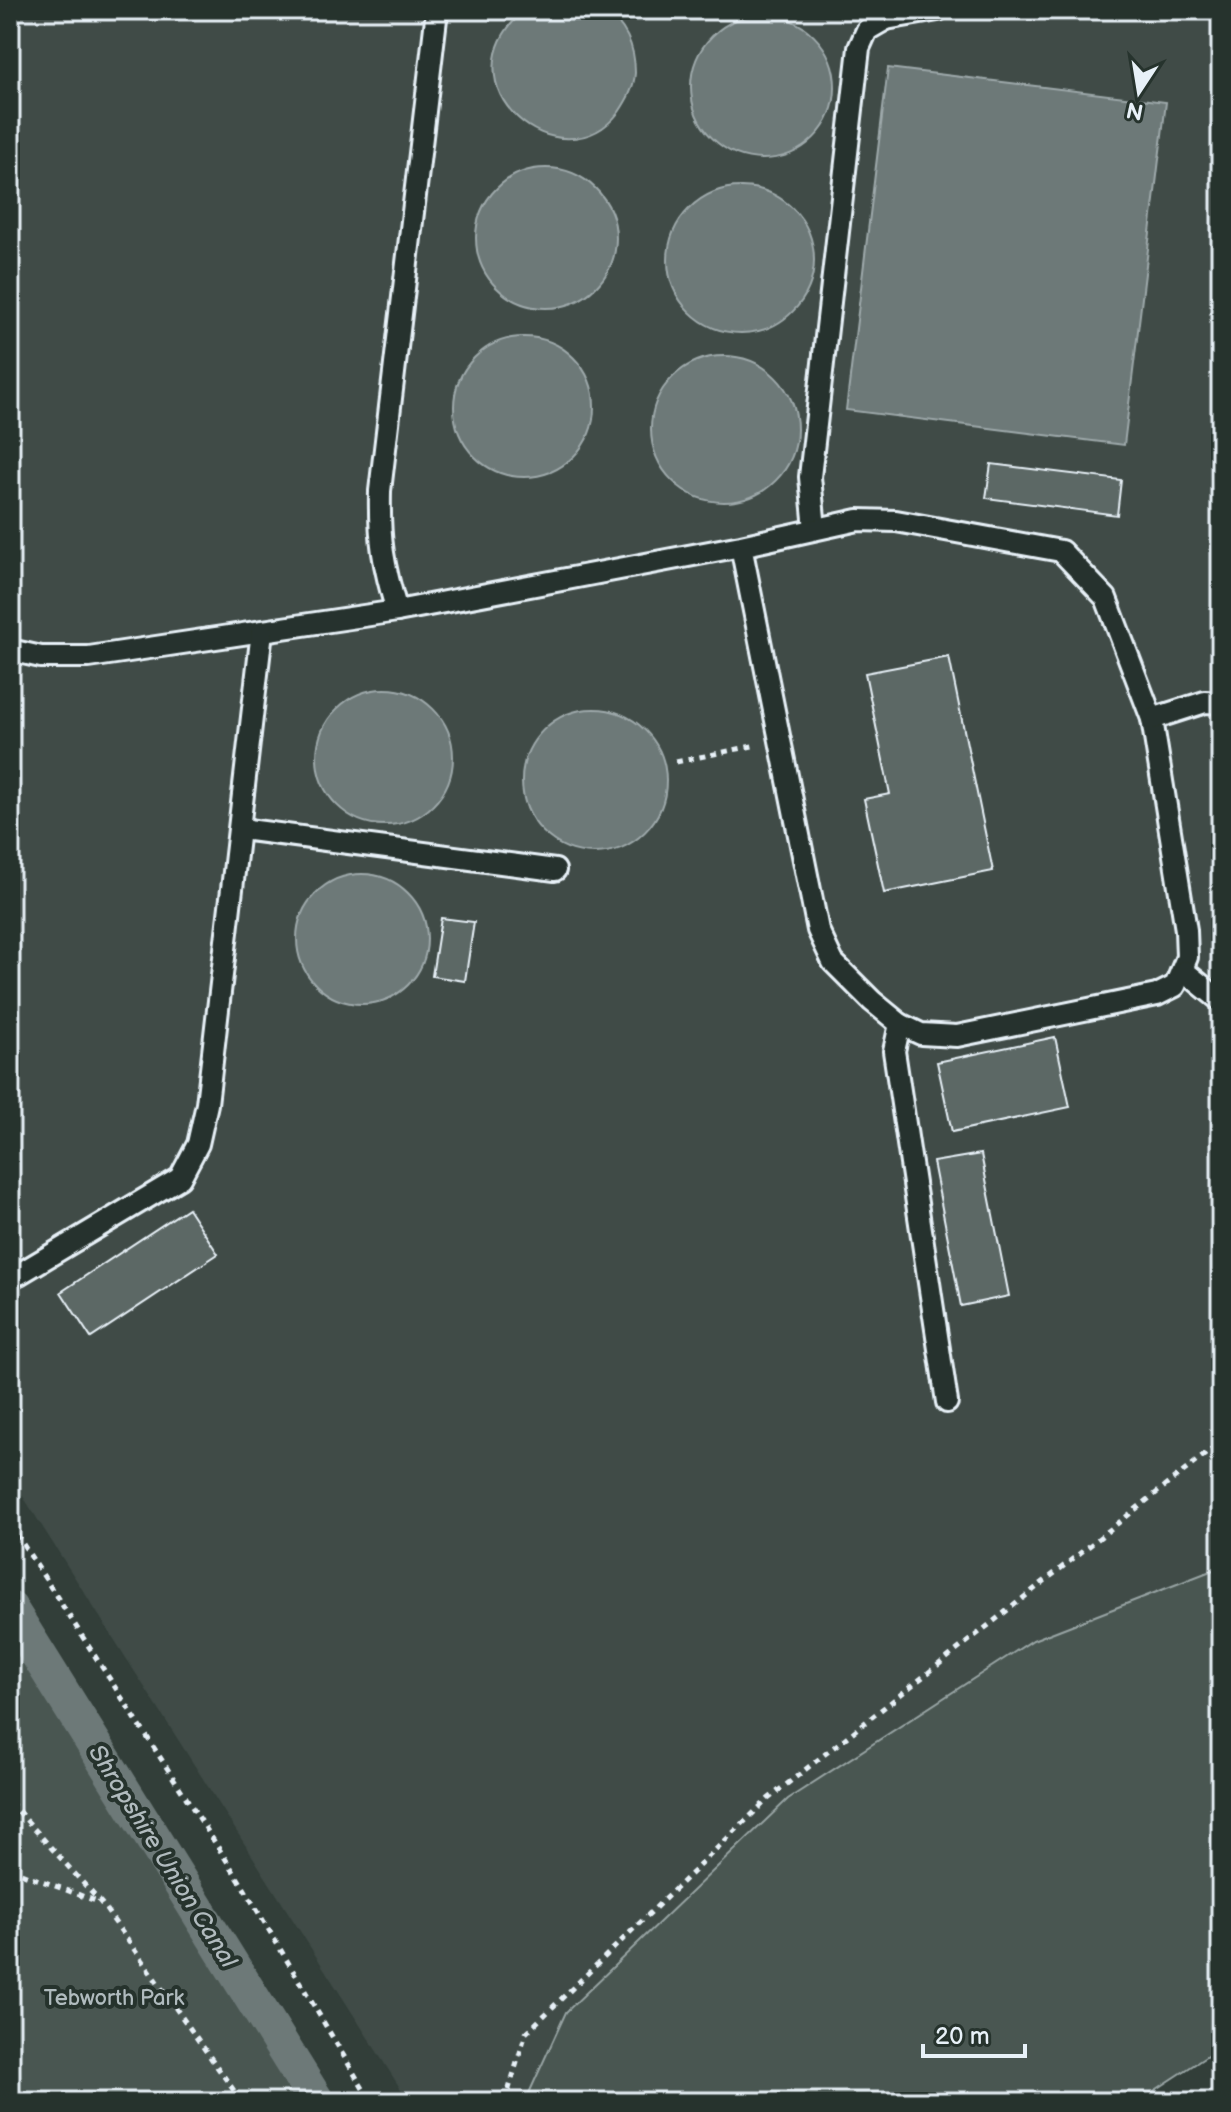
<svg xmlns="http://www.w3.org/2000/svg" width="1231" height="2112" font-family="'Balsamiq Sans',sans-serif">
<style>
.built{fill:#3f4b46}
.green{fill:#495651;stroke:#98a4a4;stroke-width:2}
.water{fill:#6d7978;stroke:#9ea9ab;stroke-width:2}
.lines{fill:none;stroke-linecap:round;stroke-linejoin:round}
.canal{stroke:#6d7978;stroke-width:36}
.building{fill:#5c6865;stroke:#e8f1f8;stroke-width:2}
.lane-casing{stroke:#e8f1f8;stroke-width:26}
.path{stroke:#e8f1f8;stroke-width:5;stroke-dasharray:6 6;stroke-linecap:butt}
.lane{stroke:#26332d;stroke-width:20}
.labels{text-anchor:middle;stroke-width:8;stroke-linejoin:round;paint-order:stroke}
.park-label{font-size:22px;fill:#b0bbbe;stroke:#26332d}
.water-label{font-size:24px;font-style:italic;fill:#b1bbbe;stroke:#26332d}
</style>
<rect width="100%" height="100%" fill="#323e39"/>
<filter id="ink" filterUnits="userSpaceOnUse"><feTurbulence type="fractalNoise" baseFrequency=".0125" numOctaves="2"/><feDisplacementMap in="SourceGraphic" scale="16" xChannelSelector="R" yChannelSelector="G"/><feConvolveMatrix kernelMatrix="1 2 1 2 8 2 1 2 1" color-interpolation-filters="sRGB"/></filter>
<g filter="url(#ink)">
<!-- built -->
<polygon class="built" points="10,10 1221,10 1221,2047 1137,2102 409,2102 10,1476"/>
<!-- green -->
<g class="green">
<polygon points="1221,1567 1221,2047 1137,2102 525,2102 566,2012 788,1799 1033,1640"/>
<polygon points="10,1634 41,1680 300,2102 10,2102"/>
</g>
<!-- water -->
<g class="water">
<path d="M525,10H604C626,25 635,47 635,73C634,88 627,100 619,112C561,187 437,85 525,10Z"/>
<circle cx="763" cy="87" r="72"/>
<polygon points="888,68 1166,102 1124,445 846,410"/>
<circle cx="546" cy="238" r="70"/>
<circle cx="741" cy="260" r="73"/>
<circle cx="524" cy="407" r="70"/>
<circle cx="724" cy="429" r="73"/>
<circle cx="385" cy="757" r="68"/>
<circle cx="594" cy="781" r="72"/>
<circle cx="362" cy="939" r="65"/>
</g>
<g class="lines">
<!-- canal -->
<polyline class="canal" points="10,1609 317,2102"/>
</g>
<!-- building -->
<g class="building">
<polygon points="991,464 1121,480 1117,515 986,498"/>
<polygon points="949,657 993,871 884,893 864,799 890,794 865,673"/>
<polygon points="441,918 474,922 465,981 432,976"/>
<polygon points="1055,1037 1070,1107 952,1132 937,1062"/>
<polygon points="981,1154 1009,1296 961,1306 933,1162"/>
<polygon points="188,1208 218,1254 91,1338 61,1292"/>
</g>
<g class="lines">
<defs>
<g id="lane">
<polyline points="873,10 886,19 938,10"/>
<polyline points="815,529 810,477 859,48 867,30 886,19"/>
<path d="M397,611C383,565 379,540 380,491L437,10"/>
<polyline points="10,650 41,657 89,657 397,611 741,546 858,520 896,521 1061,551 1106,598 1152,719 1186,930 1187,957 1175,986 1157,995 957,1036 921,1034 900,1024 872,1001 833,962 818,930 741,546"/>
<polyline points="1152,719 1205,702 1221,703"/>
<polyline points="241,829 555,870"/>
<polyline points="1184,971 1221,1001"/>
<polyline points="900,1024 894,1051 947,1402"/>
<polyline points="10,1273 19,1274 180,1178 198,1144 207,1104 262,631"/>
</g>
</defs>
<!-- lane casing -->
<use href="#lane" class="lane-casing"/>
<!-- path -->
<g class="path">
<polyline points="676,762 757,745"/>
<polyline points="10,1524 241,1883 371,2102"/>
<polyline points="10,1802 102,1904 242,2102"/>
<polyline points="10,1869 101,1903"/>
<polyline points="505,2102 526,2033 768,1799 1221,1442"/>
</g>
<!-- lane -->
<use href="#lane" class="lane"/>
</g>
</g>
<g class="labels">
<!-- park labels -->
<g class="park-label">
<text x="114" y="2005">Tebworth Park</text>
</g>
<!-- water labels -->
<g class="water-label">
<text transform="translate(163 1856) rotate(58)" y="8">Shropshire Union Canal</text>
</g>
</g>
<!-- margin -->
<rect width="1231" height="2112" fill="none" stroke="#26332d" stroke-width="40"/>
<rect x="20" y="20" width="1191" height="2072" fill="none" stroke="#e8f1f8" stroke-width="3" filter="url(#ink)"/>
<!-- north arrow -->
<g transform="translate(1139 92) rotate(192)" stroke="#26332d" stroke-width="6" paint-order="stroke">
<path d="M0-6L14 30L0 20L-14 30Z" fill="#e8f1f8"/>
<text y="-12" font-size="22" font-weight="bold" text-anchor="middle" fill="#e8f1f8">N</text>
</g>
<!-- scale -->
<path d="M923 2044v12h102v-12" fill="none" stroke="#e8f1f8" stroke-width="4"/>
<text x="935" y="2044" font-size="24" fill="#e8f1f8" stroke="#26332d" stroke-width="6" paint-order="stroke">20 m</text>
</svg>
